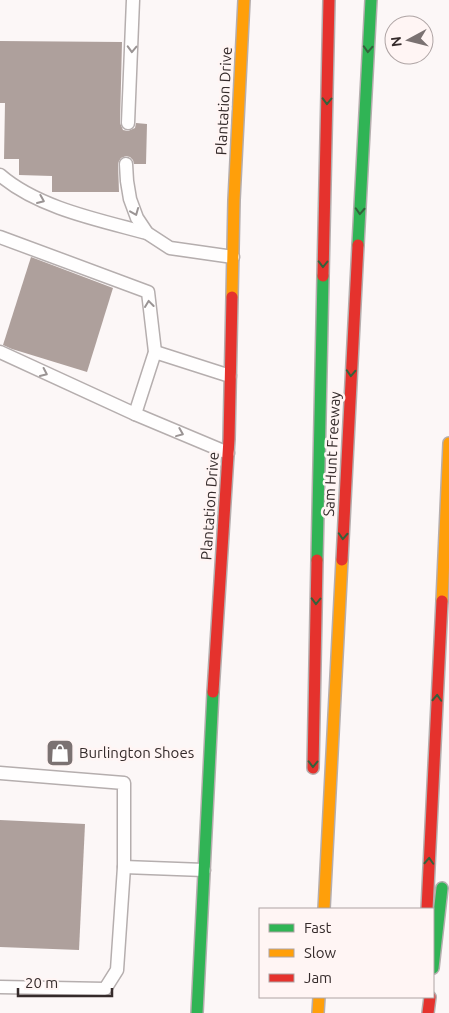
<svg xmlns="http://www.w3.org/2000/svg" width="449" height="1013" font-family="Ubuntu,sans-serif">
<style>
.building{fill:#aea09c}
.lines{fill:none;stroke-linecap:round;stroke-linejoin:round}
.lane-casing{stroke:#b5aeae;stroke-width:15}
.fast-casing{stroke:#b5aeae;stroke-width:14}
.slow-casing{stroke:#b5aeae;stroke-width:14}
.jam-casing{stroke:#b5aeae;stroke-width:14}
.lane{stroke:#fffefe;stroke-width:12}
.fast{stroke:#30b455;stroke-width:11}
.slow{stroke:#ff9f0a;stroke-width:11}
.jam{stroke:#e5322d;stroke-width:11}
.oneway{stroke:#9a9494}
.oneway2{stroke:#33623c}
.labels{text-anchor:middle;stroke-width:5;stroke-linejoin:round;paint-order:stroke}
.street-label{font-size:15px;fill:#352b2b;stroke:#fff5f4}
.poi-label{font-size:15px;fill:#352b2b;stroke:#fff5f4;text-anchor:start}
</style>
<rect width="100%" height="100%" fill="#fcf7f7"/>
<!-- building -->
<g class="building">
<polygon points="0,41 122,42 120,123 123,130 128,131 135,128 136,123 147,124 146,164 134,164 133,160 130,157 126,156 121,158 119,161 118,164 119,192 52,192 52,176 19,175 19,159 4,159 5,103 0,103"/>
<polygon points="31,257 113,288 87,372 12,349 3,345"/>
<polygon points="0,820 85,824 79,950 0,947"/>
</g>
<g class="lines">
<defs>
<g id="lane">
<polyline points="128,123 133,0"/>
<polyline points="126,164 127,181 130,199 137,218 147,233 170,248 233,257"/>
<path d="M0,175C38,208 99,220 147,233"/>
<polyline points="0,237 148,292 155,352 135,414"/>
<polyline points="0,352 135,414 228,453"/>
<polyline points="155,352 230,376"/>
<polyline points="0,773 124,783 124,867 117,970 105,989 0,987"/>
<polyline points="124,867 204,870"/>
</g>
<g id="fast">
<polyline points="358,245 371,0"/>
<polyline points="317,560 323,276"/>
<polyline points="433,968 442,888"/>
<polyline points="197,1013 213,692"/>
</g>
<g id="slow">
<polyline points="232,297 234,200 244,0"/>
<polyline points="442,601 449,443"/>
<polyline points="324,909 342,560"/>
<polyline points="318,1013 319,997"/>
</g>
<g id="jam">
<polyline points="323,276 329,0"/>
<polyline points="342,560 358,245"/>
<polyline points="213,692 229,439 232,297"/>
<polyline points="313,768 317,560"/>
<polyline points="427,909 442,601"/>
<polyline points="428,1013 430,997"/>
</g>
</defs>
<!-- lane casing -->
<use href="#lane" class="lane-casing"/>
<!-- fast casing -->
<use href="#fast" class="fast-casing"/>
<!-- slow casing -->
<use href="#slow" class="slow-casing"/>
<!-- jam casing -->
<use href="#jam" class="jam-casing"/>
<!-- lane -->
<use href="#lane" class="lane"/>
<!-- fast -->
<use href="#fast" class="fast"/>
<!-- slow -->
<use href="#slow" class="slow"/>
<!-- jam -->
<use href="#jam" class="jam"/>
</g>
<!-- one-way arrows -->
<defs><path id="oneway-chevron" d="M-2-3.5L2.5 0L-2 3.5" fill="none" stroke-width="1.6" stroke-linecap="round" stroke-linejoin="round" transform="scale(1.25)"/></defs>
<g class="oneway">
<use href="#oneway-chevron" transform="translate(132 49) rotate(92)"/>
<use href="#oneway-chevron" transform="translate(41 200) rotate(23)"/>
<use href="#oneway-chevron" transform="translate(135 212) rotate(68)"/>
<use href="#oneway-chevron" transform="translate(149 304) rotate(-97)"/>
<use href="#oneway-chevron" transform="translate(44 373) rotate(25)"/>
<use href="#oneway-chevron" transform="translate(180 433) rotate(22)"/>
</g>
<g class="oneway2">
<use href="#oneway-chevron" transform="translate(368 49) rotate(93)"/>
<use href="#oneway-chevron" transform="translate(327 101) rotate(91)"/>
<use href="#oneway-chevron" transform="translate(360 211) rotate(93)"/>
<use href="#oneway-chevron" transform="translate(323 264) rotate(91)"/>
<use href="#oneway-chevron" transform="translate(351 373) rotate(93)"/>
<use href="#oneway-chevron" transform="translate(343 536) rotate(93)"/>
<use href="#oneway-chevron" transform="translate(316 601) rotate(91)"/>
<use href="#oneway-chevron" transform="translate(437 698) rotate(-87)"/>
<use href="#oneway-chevron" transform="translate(313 764) rotate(91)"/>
<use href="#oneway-chevron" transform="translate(429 861) rotate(-87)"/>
</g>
<!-- icons -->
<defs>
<symbol id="shop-square" viewBox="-11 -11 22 22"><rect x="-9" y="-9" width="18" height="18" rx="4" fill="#7b7272" stroke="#fff5f4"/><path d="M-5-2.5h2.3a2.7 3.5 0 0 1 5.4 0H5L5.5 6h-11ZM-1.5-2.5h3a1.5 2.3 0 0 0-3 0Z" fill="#fff"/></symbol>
</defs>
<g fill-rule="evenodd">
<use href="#shop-square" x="44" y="737" width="32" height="32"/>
</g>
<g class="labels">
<!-- street labels -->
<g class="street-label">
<text transform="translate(224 101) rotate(-87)" y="5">Plantation Drive</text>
<text transform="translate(332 454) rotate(-87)" y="5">Sam Hunt Freeway</text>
<text transform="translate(210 506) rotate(-86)" y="5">Plantation Drive</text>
</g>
<!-- poi labels -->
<g class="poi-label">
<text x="79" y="758">Burlington Shoes</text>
</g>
</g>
<!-- legend -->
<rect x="259" y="908" width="175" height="90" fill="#fff5f4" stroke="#aea4a4"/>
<rect x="269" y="924" width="25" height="8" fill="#30b455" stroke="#aea4a4"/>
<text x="304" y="933" font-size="15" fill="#352b2b">Fast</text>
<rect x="269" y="949" width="25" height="8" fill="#ff9f0a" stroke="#aea4a4"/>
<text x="304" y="958" font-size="15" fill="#352b2b">Slow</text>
<rect x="269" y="974" width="25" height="8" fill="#e5322d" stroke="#aea4a4"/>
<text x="304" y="983" font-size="15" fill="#352b2b">Jam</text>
<!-- north arrow -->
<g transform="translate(409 40) rotate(263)"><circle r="24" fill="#fff5f4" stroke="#aea4a4"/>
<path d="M0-4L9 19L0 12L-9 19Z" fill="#7b7272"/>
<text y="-8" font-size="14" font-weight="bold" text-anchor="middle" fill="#352b2b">N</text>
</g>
<!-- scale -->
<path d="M18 988v8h94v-8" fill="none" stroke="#352b2b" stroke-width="2.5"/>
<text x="25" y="988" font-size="15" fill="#352b2b" stroke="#fff5f4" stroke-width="4" paint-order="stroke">20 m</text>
</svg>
